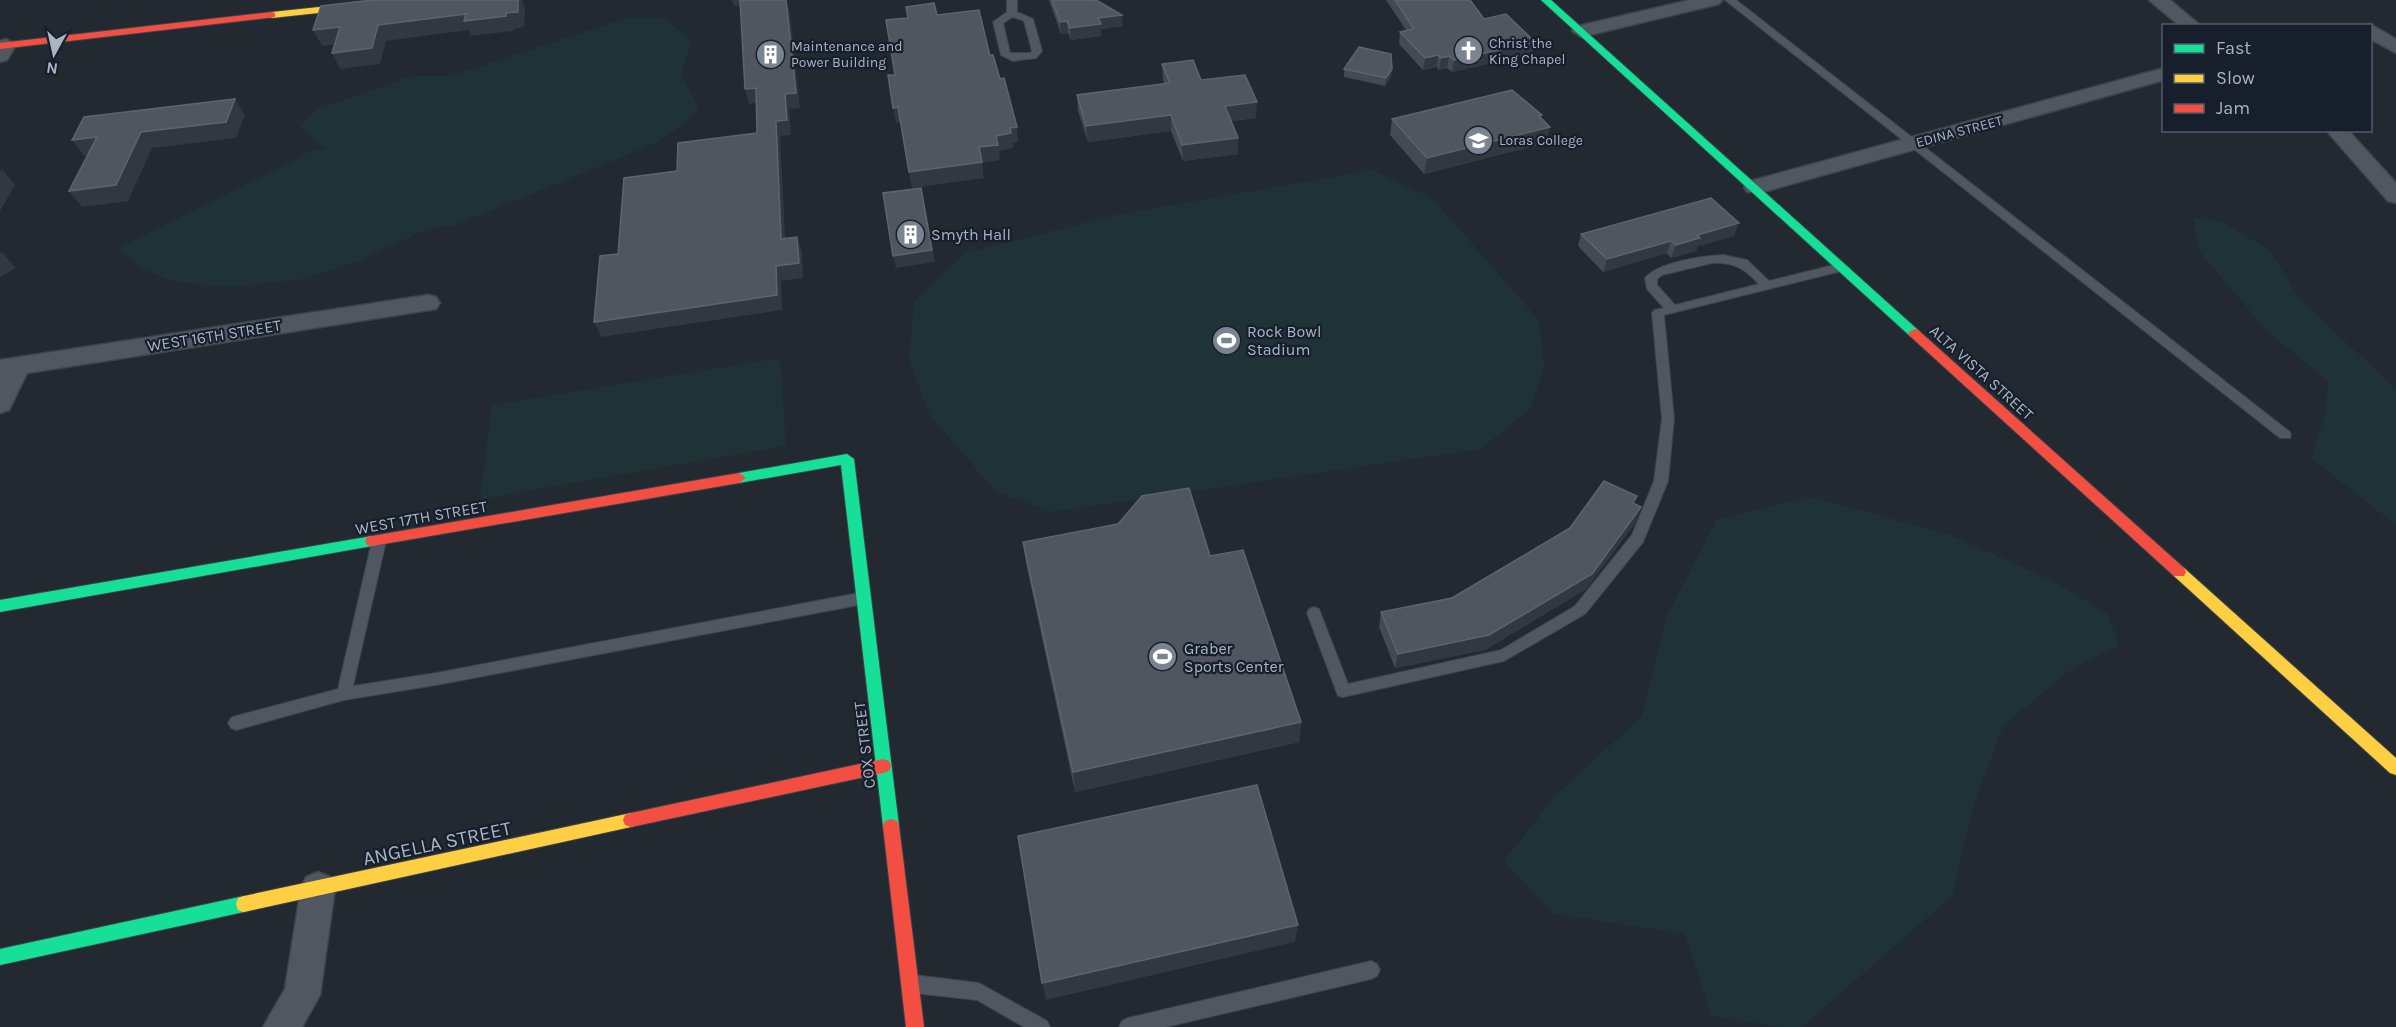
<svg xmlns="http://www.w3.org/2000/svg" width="2396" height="1027" font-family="Karla,sans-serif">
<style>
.green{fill:#1f3336}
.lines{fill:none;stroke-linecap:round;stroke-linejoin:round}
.lane-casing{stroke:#3e444a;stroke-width:2}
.street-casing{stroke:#3e444a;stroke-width:3}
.fast-casing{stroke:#3e444a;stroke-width:2}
.slow-casing{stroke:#3e444a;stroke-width:2}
.jam-casing{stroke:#3e444a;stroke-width:2}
.lane{fill:#515760;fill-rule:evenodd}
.street{fill:#515760;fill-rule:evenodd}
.fast{fill:#16e098;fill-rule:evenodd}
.slow{fill:#ffcf43;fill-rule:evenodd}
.jam{fill:#f24e42;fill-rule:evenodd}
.wall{fill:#444a53}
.shaded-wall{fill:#323840}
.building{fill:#4f565f;stroke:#5d646f;stroke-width:1.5}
.labels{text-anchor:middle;stroke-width:4.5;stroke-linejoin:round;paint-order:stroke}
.far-poi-label{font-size:14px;fill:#a9b5c5;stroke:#161f2b;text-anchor:start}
.far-street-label{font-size:14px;fill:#a9b5c5;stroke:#161f2b}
.poi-label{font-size:16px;fill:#a9b5c5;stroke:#161f2b;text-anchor:start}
.street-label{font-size:16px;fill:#a9b5c5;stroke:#161f2b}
.near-street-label{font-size:20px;fill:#a9b5c5;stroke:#161f2b}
</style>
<rect width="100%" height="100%" fill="#222930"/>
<!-- green -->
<g class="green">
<polygon points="629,17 663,17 691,40 681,75 699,107 686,122 656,143 456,225 426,229 360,261 298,280 229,287 175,282 140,268 119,248 315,149 325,149 300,126 316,110 411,76 451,76"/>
<polygon points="1372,170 1432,198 1539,320 1544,368 1530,409 1481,449 1053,512 996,492 929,414 909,359 914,301 965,253 1115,215"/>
<polygon points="2193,218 2220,221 2270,250 2299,298 2396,389 2396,525 2311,458 2325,414 2328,381 2267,331 2199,251"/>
<polygon points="780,358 786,446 480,499 492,405"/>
<polygon points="1812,497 1948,534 2056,582 2108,615 2119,645 2069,671 2003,726 1973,807 1952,896 1802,1027 1779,1027 1711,1016 1685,934 1554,914 1504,861 1555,796 1642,716 1667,616 1717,519"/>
</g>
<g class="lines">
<defs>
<g id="lane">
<path d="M1007,0H1017V12L1033,19L1042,51L1036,58L1013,61L1001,55L993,22L1007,12ZM1013,17L1024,21L1032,51L1030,53H1010L1003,23Z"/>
<polygon points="1725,0 1736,0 2290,432 2291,435 2290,438 2280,438"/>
<path d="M1723,255L1747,260L1769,281L1842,263L1848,267L1842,271L1664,315L1674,419L1668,481L1643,542L1585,614L1504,661L1343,697L1338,696L1307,613L1309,609L1314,607L1319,609L1348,684L1501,650L1575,606L1632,535L1654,481L1662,419L1652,313L1654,310L1664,308L1647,289L1645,278C1658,262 1703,256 1723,255ZM1712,263C1734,262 1744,268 1759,284L1675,305L1657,285V279L1662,275Z"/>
<polygon points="379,536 384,537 386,541 353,686 436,673 864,592 869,594 871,598 869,602 864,604 436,685 344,700 236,730 231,728 228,723 231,718 236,716 338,689 372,541 374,537"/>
<polygon points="1371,961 1377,964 1380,970 1377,976 1371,979 1166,1027 1119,1027 1122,1021 1128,1018"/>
<polygon points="914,975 979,983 1047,1021 1050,1027 1024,1027 977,1000 914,993 908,990 905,984 908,978"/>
</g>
<g id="street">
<polygon points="1690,0 1722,0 1719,4 1581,37 1572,31 1574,27"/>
<polygon points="2149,0 2170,0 2201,26 2180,26"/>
<polygon points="2370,24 2396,39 2396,53 2370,39 2370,26 2365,26"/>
<polygon points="6,39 16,45 7,60 0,62 0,41"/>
<polygon points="2164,68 2164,80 1763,192 1747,192 1744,187 1747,182"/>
<polygon points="2326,130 2348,130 2396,183 2396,203 2388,201"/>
<polygon points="428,295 436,297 440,303 436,309 27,373 9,410 0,413 0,360"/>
<polygon points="318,872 330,877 335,888 320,995 302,1027 263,1027 285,989 301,888 306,877"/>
</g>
<g id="fast">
<polygon points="1541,0 1551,0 1918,330 1920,333 1918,336 1910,336"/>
<polygon points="847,454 854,459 899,826 897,831 891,833 885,831 883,826 841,465 739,483 732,478 739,473"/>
<polygon points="372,536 377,537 379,541 377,545 372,546 0,612 0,600"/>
<polygon points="244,896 250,898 252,904 250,910 244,912 0,965 0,949"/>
</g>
<g id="slow">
<polygon points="385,0 415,0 410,3 272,18 267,15 272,12"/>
<polygon points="2179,566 2184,568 2396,758 2396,775 2390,773 2174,576 2172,572 2174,568"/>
<polygon points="631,813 637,815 639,820 637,825 631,827 244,912 238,910 236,904 238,898 244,896"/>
</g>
<g id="jam">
<polygon points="272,12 275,13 275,17 0,49 0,43"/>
<polygon points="1914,329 1918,330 2184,568 2186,572 2184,576 2174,576 1910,336 1908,333"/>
<polygon points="739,473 746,478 739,483 372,546 367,545 365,541 367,537 372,536"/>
<polygon points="883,759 889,761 891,766 889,771 883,773 631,827 625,825 623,820 625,815 631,813"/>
<polygon points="891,819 897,821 899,826 924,1027 906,1027 883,826 885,821"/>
</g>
</defs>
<!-- lane casing -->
<use href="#lane" class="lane-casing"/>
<!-- street casing -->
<use href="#street" class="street-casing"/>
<!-- fast casing -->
<use href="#fast" class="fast-casing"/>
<!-- slow casing -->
<use href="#slow" class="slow-casing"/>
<!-- jam casing -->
<use href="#jam" class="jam-casing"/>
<!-- lane -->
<use href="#lane" class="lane"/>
<!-- street -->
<use href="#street" class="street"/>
<!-- fast -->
<use href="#fast" class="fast"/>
<!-- slow -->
<use href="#slow" class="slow"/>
<!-- jam -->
<use href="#jam" class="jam"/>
</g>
<!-- wall -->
<g class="wall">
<polygon points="1049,0 1096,0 1123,26 1101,29 1101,36 1071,40 1068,33 1061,34"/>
<polygon points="1386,0 1470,0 1484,19 1532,54 1452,72 1447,68 1439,70 1437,67 1423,70 1399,44 1400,32 1406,30"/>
<polygon points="1162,64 1201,80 1256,118 1231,121 1238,138 1238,154 1183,161 1171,131 1088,142 1078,111 1077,95 1164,84 1163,79"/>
<polygon points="1344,69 1392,69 1391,77 1385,86 1344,77"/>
<polygon points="1541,118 1550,127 1546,143 1424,174 1390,135 1392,119"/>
<polygon points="1581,234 1734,236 1698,246 1696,251 1671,258 1667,253 1603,272 1578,246"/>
<polygon points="1634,504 1635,523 1586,589 1485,650 1395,668 1379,627 1381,612 1452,598"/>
<polygon points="1023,542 1210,556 1301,722 1299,742 1075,792 1026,563"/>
</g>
<!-- shaded-wall -->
<g class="shaded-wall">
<polygon points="518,0 522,0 525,8 524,27 513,29 513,31 471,36 469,30 386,41 380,64 340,69 332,53 378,25 466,14"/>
<polygon points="732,0 742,0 743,5 734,6"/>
<polygon points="786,0 790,13 800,108 789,109 791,135 780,136 786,254 781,239 776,121"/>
<polygon points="1122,15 1123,26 1101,29 1101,36 1071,40 1070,28 1098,18"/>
<polygon points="1067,21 1068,33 1061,34 1060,22"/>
<polygon points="340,27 348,43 322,46 313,30"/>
<polygon points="1535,42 1532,54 1452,72 1454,60"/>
<polygon points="1438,55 1437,67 1423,70 1425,58"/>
<polygon points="1449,56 1447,68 1439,70 1441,58"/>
<polygon points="1392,69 1391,77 1385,86 1386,78"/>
<polygon points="756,88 760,102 749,104 745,89"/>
<polygon points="235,99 245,115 236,138 152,148 128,201 82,207 69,191 141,132"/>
<polygon points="1257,102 1256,118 1224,122 1225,106"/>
<polygon points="898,107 901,122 896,123 893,108"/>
<polygon points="1171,115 1171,131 1088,142 1086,126"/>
<polygon points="1542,115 1539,130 1550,127 1546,143 1424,174 1427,158"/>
<polygon points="1017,127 1018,142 1013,143 1013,148 999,151 1000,160 982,163 984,178 912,188 909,172 979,147 996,136 1010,128"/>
<polygon points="97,137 108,152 84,156 72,140"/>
<polygon points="1238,138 1238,154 1183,161 1182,145"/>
<polygon points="2,169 15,185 0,211 0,172"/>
<polygon points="921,188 935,262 896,268 893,256"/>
<polygon points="1739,223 1734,236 1698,246 1696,251 1671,258 1676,245 1697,235"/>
<polygon points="797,237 802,252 803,278 781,281 782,310 601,337 594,322 776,266"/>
<polygon points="1671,241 1667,253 1603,272 1607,259"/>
<polygon points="2,252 16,268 0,277 0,253"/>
<polygon points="1641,507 1635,523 1586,589 1485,650 1395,668 1398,654"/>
<polygon points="1301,722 1299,742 1075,792 1073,772"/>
<polygon points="1298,925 1295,942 1046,1000 1042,983"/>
</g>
<!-- building -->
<g class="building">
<polygon points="372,0 518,0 518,12 506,13 506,16 464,21 466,14 378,25 372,48 332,53 340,27 313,30 321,6"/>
<polygon points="740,0 786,0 796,93 785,94 787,120 776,121 781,239 797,237 799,263 776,266 777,295 594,322 600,256 618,254 624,178 677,171 678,143 757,133 756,88 745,89"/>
<polygon points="1052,0 1096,0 1122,15 1098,18 1101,24 1070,28 1067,21 1060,22"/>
<polygon points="1395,0 1470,0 1484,19 1506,14 1535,42 1454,60 1449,56 1441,58 1438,55 1425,58 1400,32 1414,29"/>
<polygon points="934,3 937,15 979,10 990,56 993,55 1000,79 1004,78 1017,127 1010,128 1011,133 996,136 998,145 979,147 982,162 909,172 898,107 893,108 888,75 895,75 886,20 908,18 906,7"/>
<polygon points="1359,47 1391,54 1392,69 1386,78 1344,69"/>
<polygon points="1193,60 1201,80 1245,75 1257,102 1225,106 1238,138 1182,145 1171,115 1086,126 1077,95 1170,83 1162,64"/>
<polygon points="1512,90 1542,115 1539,116 1550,127 1427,158 1392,119"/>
<polygon points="235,99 226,122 141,132 116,185 69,191 97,137 72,140 84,117"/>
<polygon points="921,188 932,250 893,256 883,193"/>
<polygon points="1711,198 1739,223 1697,235 1700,238 1676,245 1671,241 1607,259 1581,234"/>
<polygon points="1604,481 1637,496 1633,503 1641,507 1592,574 1489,635 1398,654 1381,612 1452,598 1570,528"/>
<polygon points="1189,488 1210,556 1243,550 1301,722 1073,772 1023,542 1118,524 1142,496"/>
<polygon points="1257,785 1298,925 1042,983 1018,836"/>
</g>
<!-- icons -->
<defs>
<symbol id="church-disc" viewBox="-11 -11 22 22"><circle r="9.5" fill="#7a8491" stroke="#161f2b"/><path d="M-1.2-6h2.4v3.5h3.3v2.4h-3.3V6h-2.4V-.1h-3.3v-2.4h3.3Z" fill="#fff"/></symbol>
<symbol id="building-disc" viewBox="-11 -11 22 22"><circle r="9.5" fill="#7a8491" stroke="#161f2b"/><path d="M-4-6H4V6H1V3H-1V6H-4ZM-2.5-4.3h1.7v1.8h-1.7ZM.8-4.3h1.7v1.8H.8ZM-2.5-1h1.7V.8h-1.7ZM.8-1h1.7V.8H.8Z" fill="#fff"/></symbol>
<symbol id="university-disc" viewBox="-11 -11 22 22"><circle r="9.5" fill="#7a8491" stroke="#161f2b"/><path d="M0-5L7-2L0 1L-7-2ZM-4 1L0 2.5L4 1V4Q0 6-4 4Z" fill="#fff"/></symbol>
<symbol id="stadium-disc" viewBox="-11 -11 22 22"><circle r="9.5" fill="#7a8491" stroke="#161f2b"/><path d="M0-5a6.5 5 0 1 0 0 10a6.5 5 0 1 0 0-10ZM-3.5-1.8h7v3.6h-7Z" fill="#fff"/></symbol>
</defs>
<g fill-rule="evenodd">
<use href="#church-disc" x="1452" y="34" width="33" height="33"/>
<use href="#building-disc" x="754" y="38" width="33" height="33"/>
<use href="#university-disc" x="1462" y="124" width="33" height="33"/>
<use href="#building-disc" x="894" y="218" width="33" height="33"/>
<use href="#stadium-disc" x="1210" y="324" width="33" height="33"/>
<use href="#stadium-disc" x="1146" y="640" width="33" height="33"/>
</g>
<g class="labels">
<!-- far-poi labels -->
<g class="far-poi-label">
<text x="1489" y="48">Christ the<tspan x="1489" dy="16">King Chapel</tspan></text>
<text x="791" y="51">Maintenance and<tspan x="791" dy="16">Power Building</tspan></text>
<text x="1499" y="145">Loras College</text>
</g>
<!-- far-street labels -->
<g class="far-street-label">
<text transform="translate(1959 131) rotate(-15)" y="5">EDINA STREET</text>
</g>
<!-- poi labels -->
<g class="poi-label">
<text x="931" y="240">Smyth Hall</text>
<text x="1247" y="337">Rock Bowl<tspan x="1247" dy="18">Stadium</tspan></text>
<text x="1184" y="654">Graber<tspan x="1184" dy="18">Sports Center</tspan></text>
</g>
<!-- street labels -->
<g class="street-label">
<text transform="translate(214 335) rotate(-9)" y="6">WEST 16TH STREET</text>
<text transform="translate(1982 372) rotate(42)" y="6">ALTA VISTA STREET</text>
<text transform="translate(421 517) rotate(-10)" y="6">WEST 17TH STREET</text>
<text transform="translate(864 745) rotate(-97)" y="6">COX STREET</text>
</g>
<!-- near-street labels -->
<g class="near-street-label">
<text transform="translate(437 843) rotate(-12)" y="7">ANGELLA STREET</text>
</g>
</g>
<!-- legend -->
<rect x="2162" y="24" width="210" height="108" fill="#161f2b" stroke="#515b69" stroke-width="1.5"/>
<rect x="2174" y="44" width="30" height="9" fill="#16e098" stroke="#515b69" stroke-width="1.5"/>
<text x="2216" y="54" font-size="18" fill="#a9b5c5">Fast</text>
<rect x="2174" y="74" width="30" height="9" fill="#ffcf43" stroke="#515b69" stroke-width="1.5"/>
<text x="2216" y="84" font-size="18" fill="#a9b5c5">Slow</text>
<rect x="2174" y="104" width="30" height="9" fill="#f24e42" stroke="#515b69" stroke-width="1.5"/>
<text x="2216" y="114" font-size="18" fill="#a9b5c5">Jam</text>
<!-- north arrow -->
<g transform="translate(54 54) rotate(188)" stroke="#161f2b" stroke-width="4.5" paint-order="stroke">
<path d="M0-4.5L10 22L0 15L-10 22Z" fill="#a9b5c5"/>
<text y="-9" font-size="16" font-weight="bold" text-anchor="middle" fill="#a9b5c5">N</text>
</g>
</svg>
